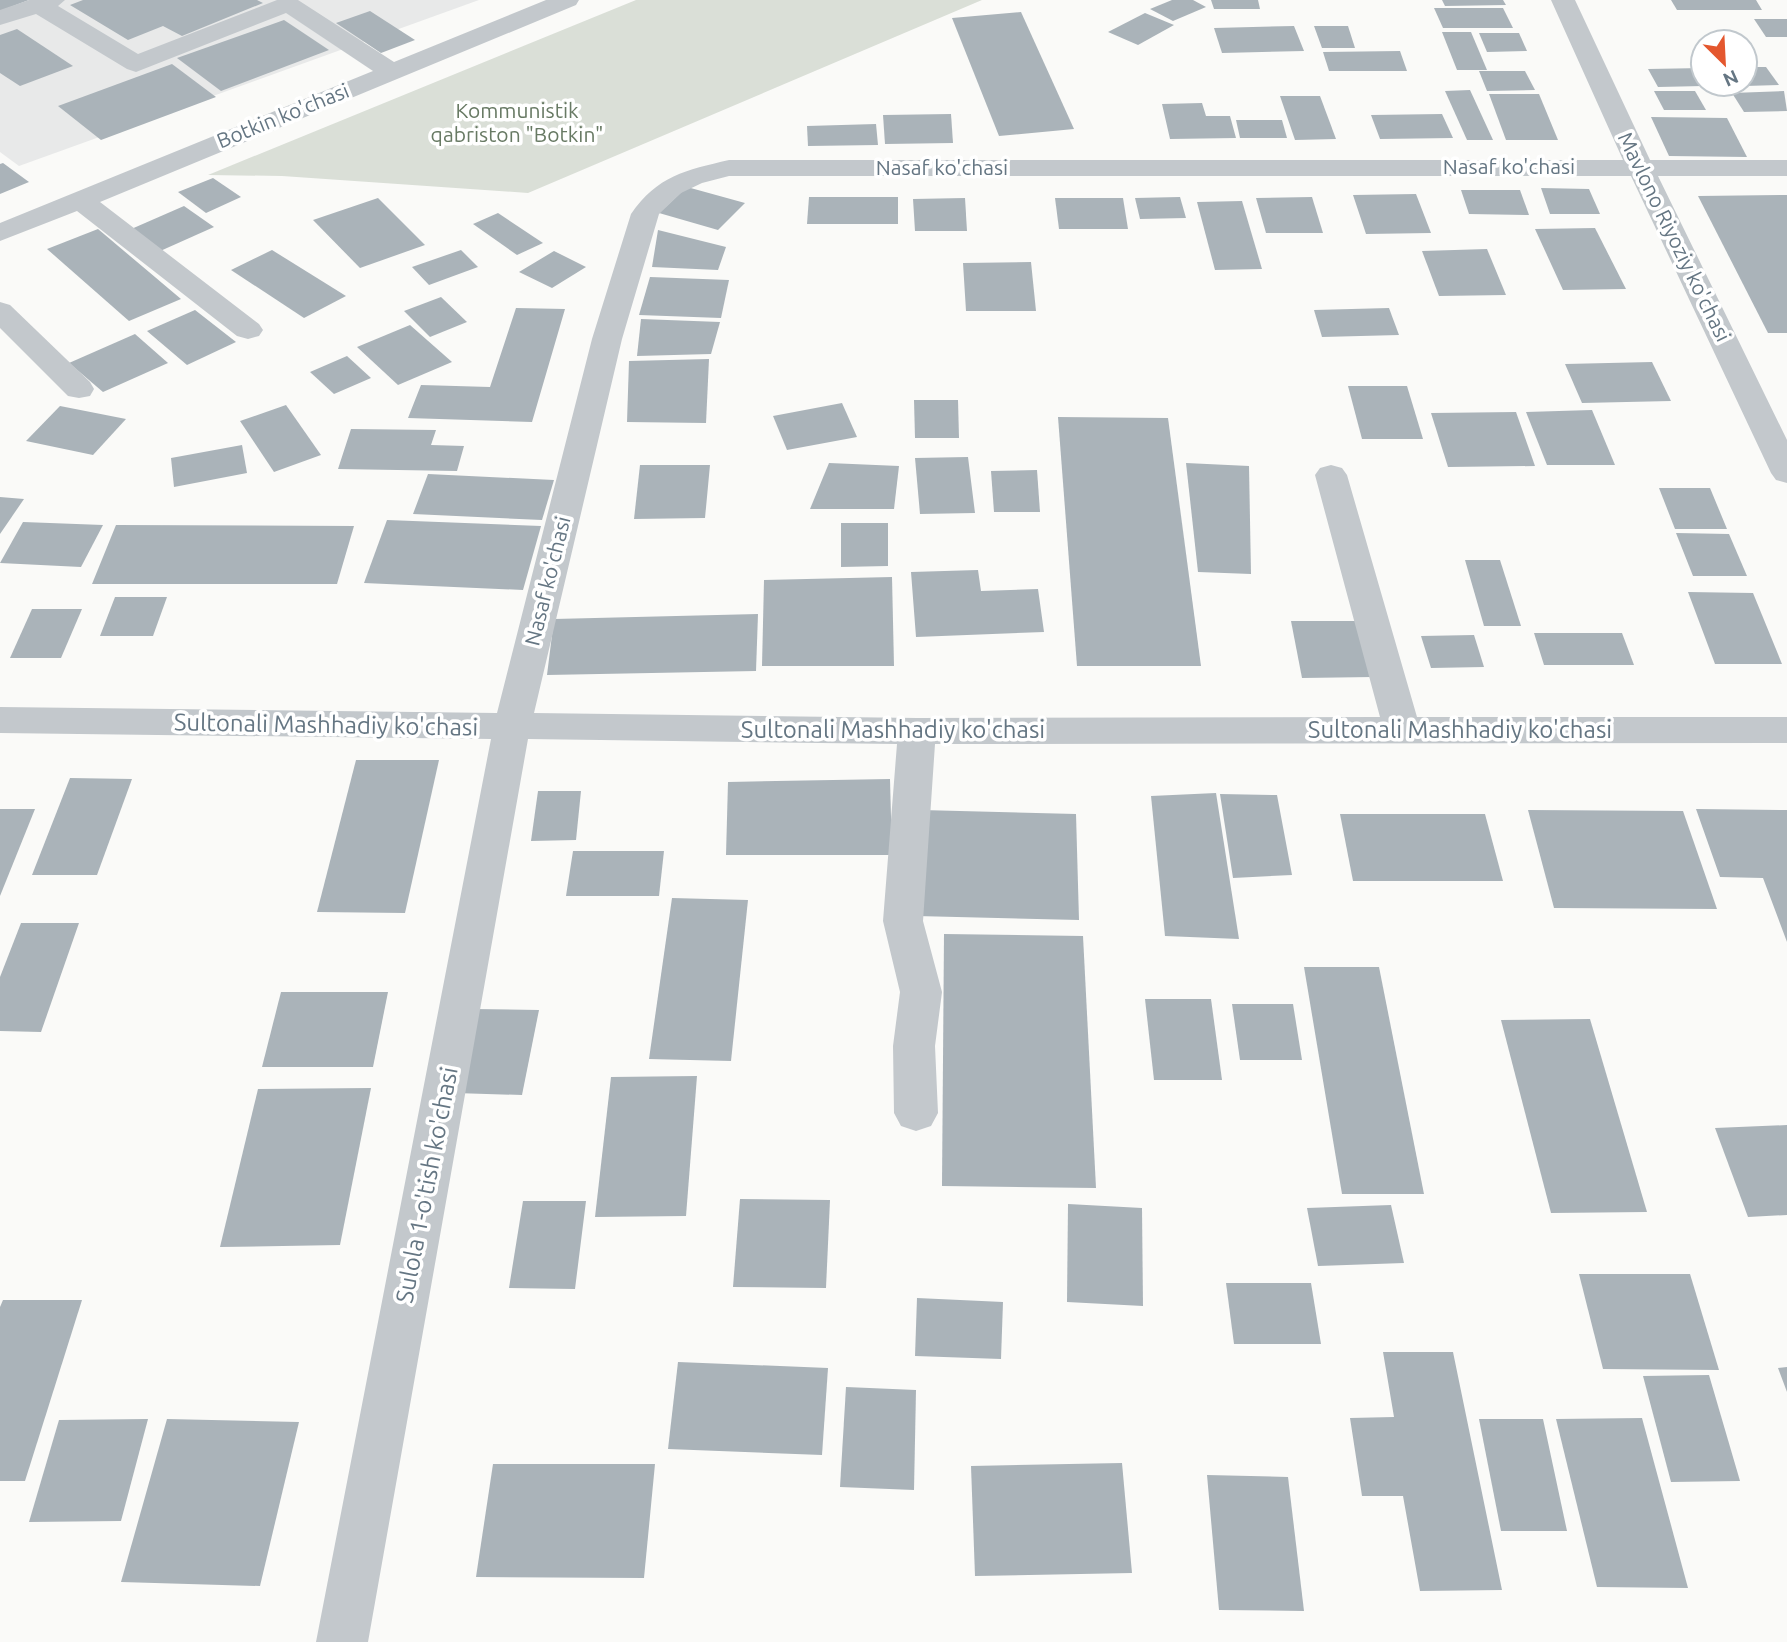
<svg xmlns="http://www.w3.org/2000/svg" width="1787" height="1642" font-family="Ubuntu,sans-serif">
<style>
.built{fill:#e8e9e9}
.green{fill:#dadfd7}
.building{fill:#aab3b9}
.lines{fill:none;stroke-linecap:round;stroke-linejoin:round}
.minor{fill:#c3c8cc;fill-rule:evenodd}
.labels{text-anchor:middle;stroke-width:7;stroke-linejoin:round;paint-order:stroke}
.far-park-label{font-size:21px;fill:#687a64;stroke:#fff}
.far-street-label{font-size:21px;fill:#657683;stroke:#fff}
.street-label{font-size:24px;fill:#657683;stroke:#fff}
</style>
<rect width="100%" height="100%" fill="#fafaf8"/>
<!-- built -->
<polygon class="built" points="52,0 479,0 19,166 0,152 0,20"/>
<!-- green -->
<polygon class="green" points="636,0 982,0 528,193 282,176 208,175"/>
<!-- building -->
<g class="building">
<polygon points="0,0 29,0 0,11"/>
<polygon points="83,0 257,0 263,3 182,36 163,26 128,40 70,5"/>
<polygon points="1172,0 1193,0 1206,7 1173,21 1150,9"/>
<polygon points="1211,0 1258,0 1260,9 1214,9"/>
<polygon points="1442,0 1503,0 1506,5 1445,6"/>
<polygon points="1671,0 1756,0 1762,10 1677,10"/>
<polygon points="1434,8 1503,8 1513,28 1443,28"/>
<polygon points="370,11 415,40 381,53 336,23"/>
<polygon points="1021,12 1074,129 999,136 952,18"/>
<polygon points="1145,13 1174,25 1138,45 1108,32"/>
<polygon points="1754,19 1787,19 1787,37 1766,37"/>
<polygon points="284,20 329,50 221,91 177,58"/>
<polygon points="1294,26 1304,51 1222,53 1214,28"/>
<polygon points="1314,26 1348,26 1355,48 1322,48"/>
<polygon points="17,29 73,66 20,86 0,73 0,35"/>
<polygon points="1442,32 1471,32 1487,70 1457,70"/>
<polygon points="1479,33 1519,33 1527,51 1487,52"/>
<polygon points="1400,51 1407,71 1329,71 1323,52"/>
<polygon points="172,64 216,97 101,140 58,106"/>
<polygon points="1745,67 1766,67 1779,85 1745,86"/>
<polygon points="1703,68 1703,86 1658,87 1648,69"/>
<polygon points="1479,71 1525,71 1535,90 1487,91"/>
<polygon points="1470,90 1493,140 1467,140 1445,91"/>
<polygon points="1654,91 1695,91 1706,110 1664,110"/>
<polygon points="1784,91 1787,111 1744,112 1732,93"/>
<polygon points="1489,94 1539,94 1558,140 1506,140"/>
<polygon points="1280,96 1320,96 1336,139 1295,140"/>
<polygon points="1202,103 1206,116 1230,116 1236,138 1170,139 1162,104"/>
<polygon points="951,114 953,143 885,144 883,115"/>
<polygon points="1442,114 1453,138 1380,139 1371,115"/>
<polygon points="1651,117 1727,118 1747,157 1669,156"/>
<polygon points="1236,120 1282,120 1287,138 1240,138"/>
<polygon points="876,124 878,145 808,146 807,126"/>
<polygon points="3,163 29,182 0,194 0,164"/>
<polygon points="213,178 241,197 206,213 178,192"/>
<polygon points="687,187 745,203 718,230 659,213"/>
<polygon points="1541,188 1589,189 1600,214 1550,214"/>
<polygon points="1461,190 1520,190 1529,215 1469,214"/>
<polygon points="1416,194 1431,233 1366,234 1353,195"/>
<polygon points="1787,195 1787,333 1768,333 1698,196"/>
<polygon points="809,197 898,197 898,224 807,224"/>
<polygon points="1180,197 1186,218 1140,219 1135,198"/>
<polygon points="1312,197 1323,233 1266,233 1256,198"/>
<polygon points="378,198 425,245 360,268 313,220"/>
<polygon points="965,198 967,231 915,231 913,199"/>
<polygon points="1055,198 1123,198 1128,229 1059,229"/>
<polygon points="1242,201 1262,269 1215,270 1197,202"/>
<polygon points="184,206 214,227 158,252 129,230"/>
<polygon points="498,213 543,243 517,255 473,224"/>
<polygon points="1595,228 1626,289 1563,290 1535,229"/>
<polygon points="98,229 181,299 129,321 47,249"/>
<polygon points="658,230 726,247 718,270 652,267"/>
<polygon points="1487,249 1506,295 1439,296 1422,251"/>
<polygon points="272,250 346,296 304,318 231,270"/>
<polygon points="461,250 478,267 429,285 412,267"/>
<polygon points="554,251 586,267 552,288 519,272"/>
<polygon points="1031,262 1036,311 966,311 963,263"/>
<polygon points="650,277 729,280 721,318 639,315"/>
<polygon points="441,297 467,322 430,337 404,311"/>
<polygon points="516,308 565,309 532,422 408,418 421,385 490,387"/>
<polygon points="1389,308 1399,335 1322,337 1314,310"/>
<polygon points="195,310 236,342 187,365 147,331"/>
<polygon points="641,319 720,322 711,354 637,356"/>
<polygon points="410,325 452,362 398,385 357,347"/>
<polygon points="135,334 168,363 103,392 69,363"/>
<polygon points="347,356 371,378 334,394 310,372"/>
<polygon points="709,359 706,423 627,422 629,361"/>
<polygon points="1652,362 1671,401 1582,403 1565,364"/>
<polygon points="1348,386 1407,386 1423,439 1362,439"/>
<polygon points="914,400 958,400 959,438 915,438"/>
<polygon points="842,403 857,437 787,450 773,416"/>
<polygon points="286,405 321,455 274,472 240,421"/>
<polygon points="60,406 126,419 93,455 26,441"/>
<polygon points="1592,410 1615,465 1547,465 1526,412"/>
<polygon points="1516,412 1535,466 1448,467 1431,413"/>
<polygon points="1058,417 1168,418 1201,666 1077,666"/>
<polygon points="351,429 436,430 431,445 464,446 457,471 338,469"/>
<polygon points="242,445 247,473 174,487 171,458"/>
<polygon points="968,457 975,513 920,514 915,458"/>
<polygon points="829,463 899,466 894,509 810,509"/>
<polygon points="1186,463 1249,466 1251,574 1198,572"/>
<polygon points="640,465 710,465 705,518 634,519"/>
<polygon points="1037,470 1040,512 994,512 991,471"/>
<polygon points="428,474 554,480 542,520 413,514"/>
<polygon points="1659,488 1710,488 1727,529 1675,529"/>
<polygon points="0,497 24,499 0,534"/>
<polygon points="387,520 541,526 523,590 364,583"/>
<polygon points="23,522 103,525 81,567 0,563"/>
<polygon points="841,523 888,523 888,566 841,567"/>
<polygon points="116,525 354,526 337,584 92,584"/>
<polygon points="1676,533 1729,534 1747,576 1693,576"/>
<polygon points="1465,560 1500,560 1521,626 1484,626"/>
<polygon points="978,570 981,591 1038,589 1044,632 916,637 911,572"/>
<polygon points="892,577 894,666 762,666 764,580"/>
<polygon points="1688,592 1753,593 1782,664 1715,664"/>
<polygon points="115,597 167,597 153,636 100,636"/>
<polygon points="32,609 82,609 61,658 10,658"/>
<polygon points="758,614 756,671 547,675 554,619"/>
<polygon points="1291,621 1360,621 1373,677 1302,678"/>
<polygon points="1534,633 1622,633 1634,665 1544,665"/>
<polygon points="1474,635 1484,667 1431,668 1421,636"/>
<polygon points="356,760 439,760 405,913 317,912"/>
<polygon points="70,778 132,779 97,875 32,875"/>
<polygon points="890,779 892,855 726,855 728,782"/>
<polygon points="538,791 581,791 576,840 531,841"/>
<polygon points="1216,793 1239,939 1165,936 1151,796"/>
<polygon points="1220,794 1277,795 1292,875 1233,878"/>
<polygon points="0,809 35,809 0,896"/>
<polygon points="1696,809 1787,810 1787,942 1763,878 1720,877"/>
<polygon points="921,810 1076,814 1079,920 916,916"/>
<polygon points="1528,810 1683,811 1717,909 1554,908"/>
<polygon points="1340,814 1485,814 1503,881 1353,881"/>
<polygon points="573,851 664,851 659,896 566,896"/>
<polygon points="672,898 748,900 731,1061 649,1059"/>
<polygon points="21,923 79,923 41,1032 0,1031 0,977"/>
<polygon points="944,934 1083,936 1096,1188 942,1186"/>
<polygon points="1304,967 1379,967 1424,1194 1342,1194"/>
<polygon points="281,992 388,992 373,1067 262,1067"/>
<polygon points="1145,999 1211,999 1222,1080 1154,1080"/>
<polygon points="1232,1004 1293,1004 1302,1060 1240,1060"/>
<polygon points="473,1009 539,1010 522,1095 455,1093"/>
<polygon points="1590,1019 1647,1212 1551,1213 1501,1020"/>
<polygon points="697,1076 686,1216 595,1217 611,1077"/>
<polygon points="371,1088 340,1245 220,1247 258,1089"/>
<polygon points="1787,1125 1787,1215 1748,1217 1715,1128"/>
<polygon points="740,1199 830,1200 826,1288 733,1287"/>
<polygon points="523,1201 586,1201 575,1289 509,1288"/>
<polygon points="1068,1204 1142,1208 1143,1306 1067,1302"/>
<polygon points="1391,1205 1404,1263 1318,1266 1307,1208"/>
<polygon points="1579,1274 1690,1274 1719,1370 1603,1369"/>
<polygon points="1226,1283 1311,1283 1321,1344 1234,1344"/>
<polygon points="917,1298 1003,1302 1001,1359 915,1356"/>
<polygon points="3,1300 82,1300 25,1481 0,1481 0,1307"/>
<polygon points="1383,1352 1453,1352 1502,1590 1420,1591 1403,1496 1362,1496 1350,1418 1394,1417"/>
<polygon points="678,1362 828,1368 822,1455 668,1449"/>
<polygon points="1787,1367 1787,1392 1778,1368"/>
<polygon points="1709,1375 1740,1481 1671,1482 1643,1376"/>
<polygon points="846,1387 916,1390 914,1490 840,1487"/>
<polygon points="1642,1418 1688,1588 1597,1587 1556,1419"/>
<polygon points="148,1419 121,1521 29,1522 59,1420"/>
<polygon points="167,1419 299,1422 260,1586 121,1582"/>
<polygon points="1479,1419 1543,1419 1567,1531 1501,1531"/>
<polygon points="1122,1463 1132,1573 975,1576 971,1466"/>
<polygon points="493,1464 655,1464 644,1578 476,1577"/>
<polygon points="1207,1475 1288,1477 1304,1611 1219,1610"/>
</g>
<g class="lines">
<!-- minor -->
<g class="minor">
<polygon points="29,0 65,0 58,6 138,54 277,0 298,0 394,62 546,0 579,0 576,5 100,202 259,324 263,330 259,336 248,339 237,336 77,211 0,241 0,223 373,71 286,13 136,72 127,69 36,14 0,25 0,10"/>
<path d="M1551,0H1575L1650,160H1787V176H1658L1787,440V483L1776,480L1771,473L1631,176H729L702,183L681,193L659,214L622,339L534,713L917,718L1380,717L1315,475L1320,468L1331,465L1342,468L1347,475L1417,717H1787V743L935,744L923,921L942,992L935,1046L938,1113L931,1126L916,1131L901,1126L894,1113L893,1046L900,992L883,921L897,744L528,739L368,1642H316L491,739L0,733V707L497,713L592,339L631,214C657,176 686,170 729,160H1623Z"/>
<polygon points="0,302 10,305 90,382 94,389 90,396 79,398 68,396 0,328"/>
</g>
</g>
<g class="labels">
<!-- far-park labels -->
<g class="far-park-label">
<text x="517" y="118">Kommunistik<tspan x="517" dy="24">qabriston "Botkin"</tspan></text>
</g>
<!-- far-street labels -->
<g class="far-street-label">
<text transform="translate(283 116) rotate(-22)" y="7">Botkin ko'chasi</text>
<text x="1509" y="174">Nasaf ko'chasi</text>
<text x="942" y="175">Nasaf ko'chasi</text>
<text transform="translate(1674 237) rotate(64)" y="7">Mavlono Riyoziy ko'chasi</text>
<text transform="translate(548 581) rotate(-76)" y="7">Nasaf ko'chasi</text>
</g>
<!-- street labels -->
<g class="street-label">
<text transform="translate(326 725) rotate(1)" y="8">Sultonali Mashhadiy ko'chasi</text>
<text x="893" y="738">Sultonali Mashhadiy ko'chasi</text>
<text x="1460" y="738">Sultonali Mashhadiy ko'chasi</text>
<text transform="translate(427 1185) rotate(-79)" y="8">Sulola 1-o'tish ko'chasi</text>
</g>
</g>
<!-- north arrow -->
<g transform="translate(1724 63) rotate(156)"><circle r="33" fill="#ffffff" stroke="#c1c8cd" stroke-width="2"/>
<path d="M0-5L12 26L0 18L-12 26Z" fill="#e4572e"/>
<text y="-10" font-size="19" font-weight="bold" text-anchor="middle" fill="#657683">N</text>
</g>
</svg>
